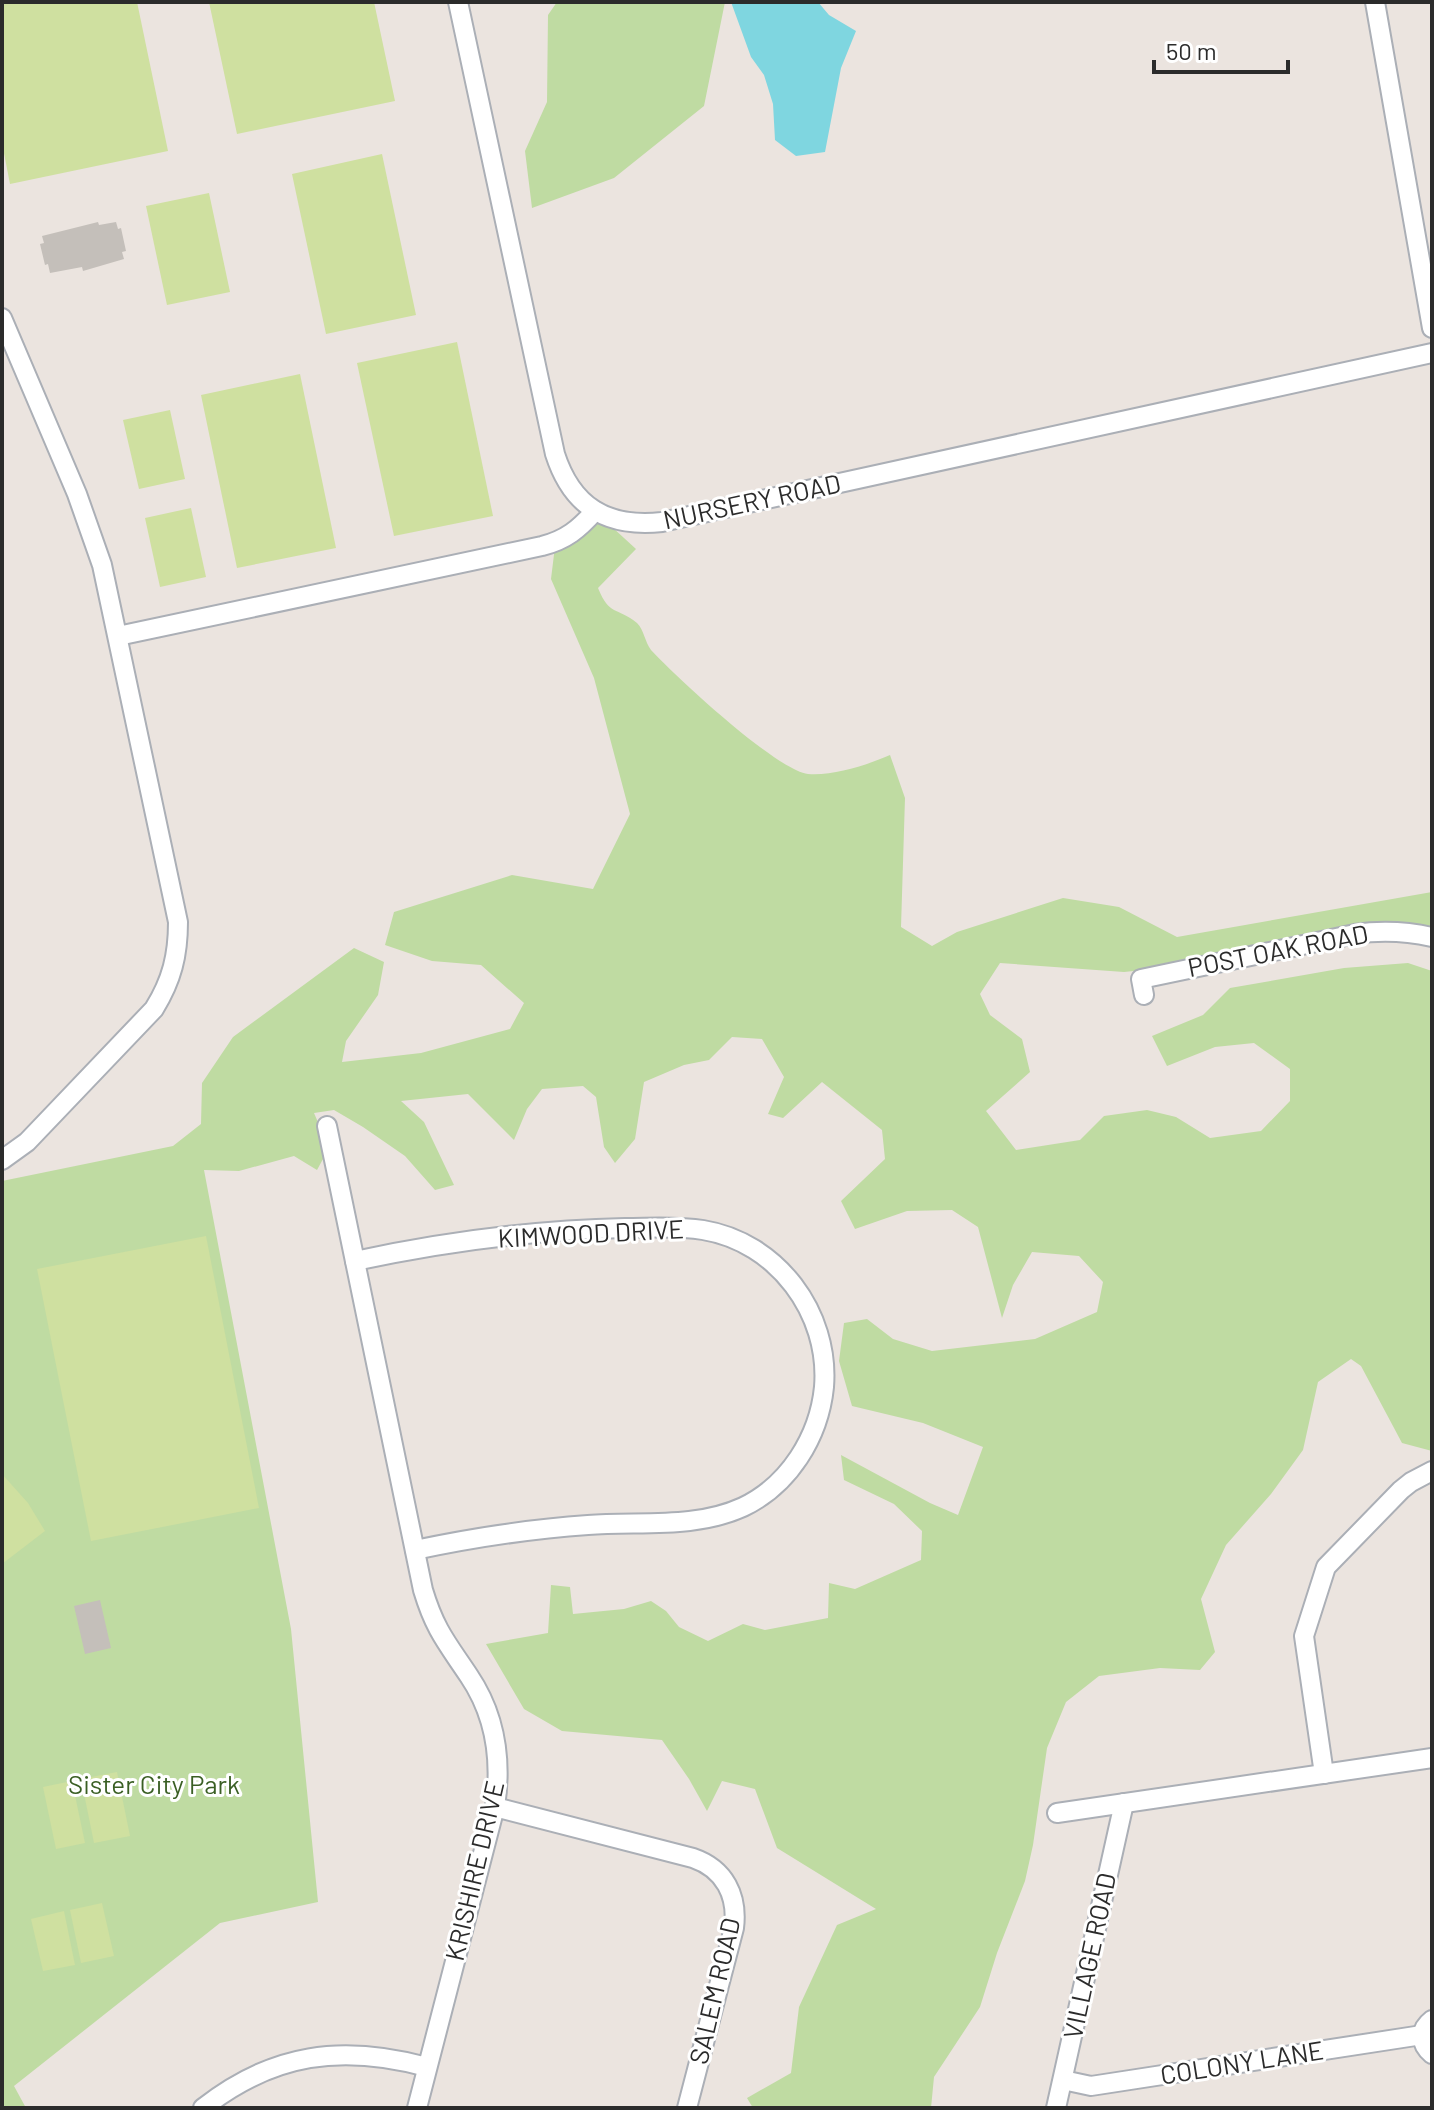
<svg xmlns="http://www.w3.org/2000/svg" width="1434" height="2110" font-family="Barlow,sans-serif">
<style>
.green{fill:#bfdba2}
.pitch{fill:#cfe0a0}
.water{fill:#7fd6e0}
.building{fill:#c4bfba}
.lines{fill:none;stroke-linecap:round;stroke-linejoin:round}
.minor-casing{stroke:#abafb6;stroke-width:22}
.minor{stroke:#fff;stroke-width:18}
.labels{text-anchor:middle;stroke-width:6;stroke-linejoin:round;paint-order:stroke}
.street-label{font-size:26px;fill:#2b2b2b;stroke:#fff}
.park-label{font-size:26px;fill:#3a5f24;stroke:#fff}
</style>
<rect width="100%" height="100%" fill="#ebe4df"/>
<!-- green -->
<g class="green">
<polygon points="557,2 725,2 704,106 614,178 532,208 525,151 547,102 548,15"/>
<path d="M585,515L612,527L636,549L598,588C610,617 616,606 637,623C644,630 645,642 651,650C675,676 776,770 808,774C834,776 867,765 890,755L905,798L901,927L932,946L957,932L1063,898L1119,907L1177,937L1432,892V928L1420,925L1371,924L1182,966L1124,972L1000,963L980,994L990,1015L1022,1039L1030,1072L986,1111L1016,1150L1080,1140L1104,1116L1147,1110L1176,1117L1210,1138L1261,1131L1290,1101V1069L1254,1043L1215,1047L1167,1066L1152,1036L1203,1015L1230,988L1344,968L1408,963L1432,971V1451L1402,1443L1361,1366L1351,1359L1318,1382L1303,1450L1271,1494L1226,1545L1201,1599L1215,1652L1200,1670L1160,1668L1099,1676L1066,1702L1047,1748L1033,1845L1025,1881L997,1953L980,2007L934,2077L931,2108H753L747,2098L791,2073L799,2007L837,1925L876,1909L777,1848L755,1789L722,1781L707,1811L689,1779L662,1740L562,1731L524,1709L486,1644L548,1633L551,1585L570,1587L573,1614L624,1609L651,1601L666,1611L679,1627L708,1641L743,1624L765,1630L828,1618L829,1583L855,1589L921,1560L922,1531L894,1504L844,1480L841,1455L930,1503L958,1515L983,1447L923,1423L852,1406L839,1361L844,1323L867,1319L893,1339L932,1351L1035,1339L1097,1312L1103,1282L1079,1256L1032,1252L1013,1285L1002,1318L978,1227L952,1210L907,1211L855,1229L841,1201L885,1159L882,1130L822,1082L783,1118L768,1114L784,1077L762,1039L732,1037L709,1060L684,1065L644,1082L635,1139L615,1163L604,1147L596,1097L583,1086L542,1089L527,1109L514,1140L468,1094L401,1101L424,1122L454,1185L435,1190L405,1156L363,1127L334,1110L314,1113L329,1148L317,1170L294,1156L239,1171L204,1170L291,1629L318,1902L220,1923L14,2086L26,2108H2V1181L173,1146L201,1124L202,1083L233,1037L354,948L384,962L378,995L346,1041L342,1062L421,1053L510,1029L524,1003L481,965L432,961L385,945L394,912L512,875L593,889L630,814L594,678L551,579L557,530Z"/>
</g>
<!-- pitch -->
<g class="pitch">
<polygon points="2,2 137,2 168,151 10,184 2,143"/>
<polygon points="209,2 374,2 395,101 237,134"/>
<polygon points="382,154 416,315 326,334 292,174"/>
<polygon points="209,193 230,292 167,305 146,206"/>
<polygon points="457,342 493,516 394,536 357,363"/>
<polygon points="300,374 336,548 237,568 201,395"/>
<polygon points="170,410 185,479 139,489 123,420"/>
<polygon points="191,508 206,577 160,587 145,518"/>
<polygon points="206,1236 259,1508 91,1541 37,1269"/>
<polygon points="2,1474 28,1503 45,1531 2,1564"/>
<polygon points="117,1772 130,1836 94,1843 81,1779"/>
<polygon points="72,1781 85,1843 56,1849 43,1787"/>
<polygon points="102,1903 114,1956 81,1963 70,1910"/>
<polygon points="64,1911 75,1965 43,1971 31,1919"/>
</g>
<!-- water -->
<polygon class="water" points="731,2 818,2 829,15 856,31 841,68 825,152 796,156 775,140 773,104 764,75 751,57"/>
<!-- building -->
<g class="building">
<polygon points="98,222 99,225 116,222 118,229 121,228 126,251 122,252 124,259 83,271 82,267 50,273 48,264 45,265 40,244 44,243 42,236"/>
<polygon points="100,1600 111,1648 85,1654 74,1606"/>
</g>
<g class="lines">
<defs>
<g id="minor">
<path d="M458,2L555,454C572,507 607,528 662,522L1432,353"/>
<polyline points="1375,2 1432,328"/>
<path d="M2,318L77,494L102,565L178,922C178,955 172,980 154,1009L27,1142L2,1160"/>
<path d="M118,636L542,546C566,540 579,529 595,511"/>
<path d="M1144,995L1141,979L1355,934C1382,930 1405,931 1432,937"/>
<path d="M327,1126L423,1590C435,1630 447,1643 469,1676C496,1716 502,1760 495,1807L417,2108"/>
<path d="M355,1261C443,1242 534,1230 625,1228C650,1228 677,1226 703,1230C777,1242 830,1313 824,1387C819,1437 789,1485 743,1507C695,1529 640,1521 588,1525C530,1529 472,1538 415,1550"/>
<polyline points="1324,1774 1304,1636 1326,1567 1401,1490 1411,1482 1432,1471"/>
<path d="M495,1807L693,1858C725,1869 738,1896 734,1928L687,2108"/>
<polyline points="1057,1813 1432,1758"/>
<path d="M1432,2020C1419,2030 1420,2044 1432,2054"/>
<polyline points="1063,2080 1091,2086 1422,2035"/>
<path d="M203,2108C273,2053 342,2044 427,2067"/>
<polyline points="1056,2108 1124,1803"/>
</g>
</defs>
<!-- minor casing -->
<use href="#minor" class="minor-casing"/>
<!-- minor -->
<use href="#minor" class="minor"/>
</g>
<g class="labels">
<!-- street labels -->
<g class="street-label">
<text transform="translate(752 502) rotate(-12)" y="9">NURSERY ROAD</text>
<text transform="translate(1278 951) rotate(-11)" y="9">POST OAK ROAD</text>
<text transform="translate(591 1234) rotate(-3)" y="9">KIMWOOD DRIVE</text>
<text transform="translate(475 1871) rotate(-77)" y="9">KRISHIRE DRIVE</text>
<text transform="translate(1090 1956) rotate(-78)" y="9">VILLAGE ROAD</text>
<text transform="translate(715 1991) rotate(-77)" y="9">SALEM ROAD</text>
<text transform="translate(1242 2063) rotate(-9)" y="9">COLONY LANE</text>
</g>
<!-- park labels -->
<g class="park-label">
<text x="154" y="1794">Sister City Park</text>
</g>
</g>
<!-- border -->
<rect width="1434" height="2110" fill="none" stroke="#2b2b2b" stroke-width="8"/>
<!-- scale -->
<path d="M1154 60v12h134v-12" fill="none" stroke="#2b2b2b" stroke-width="4"/>
<text x="1166" y="60" font-size="24" fill="#2b2b2b" stroke="#ffffff" stroke-width="6" paint-order="stroke">50 m</text>
</svg>
